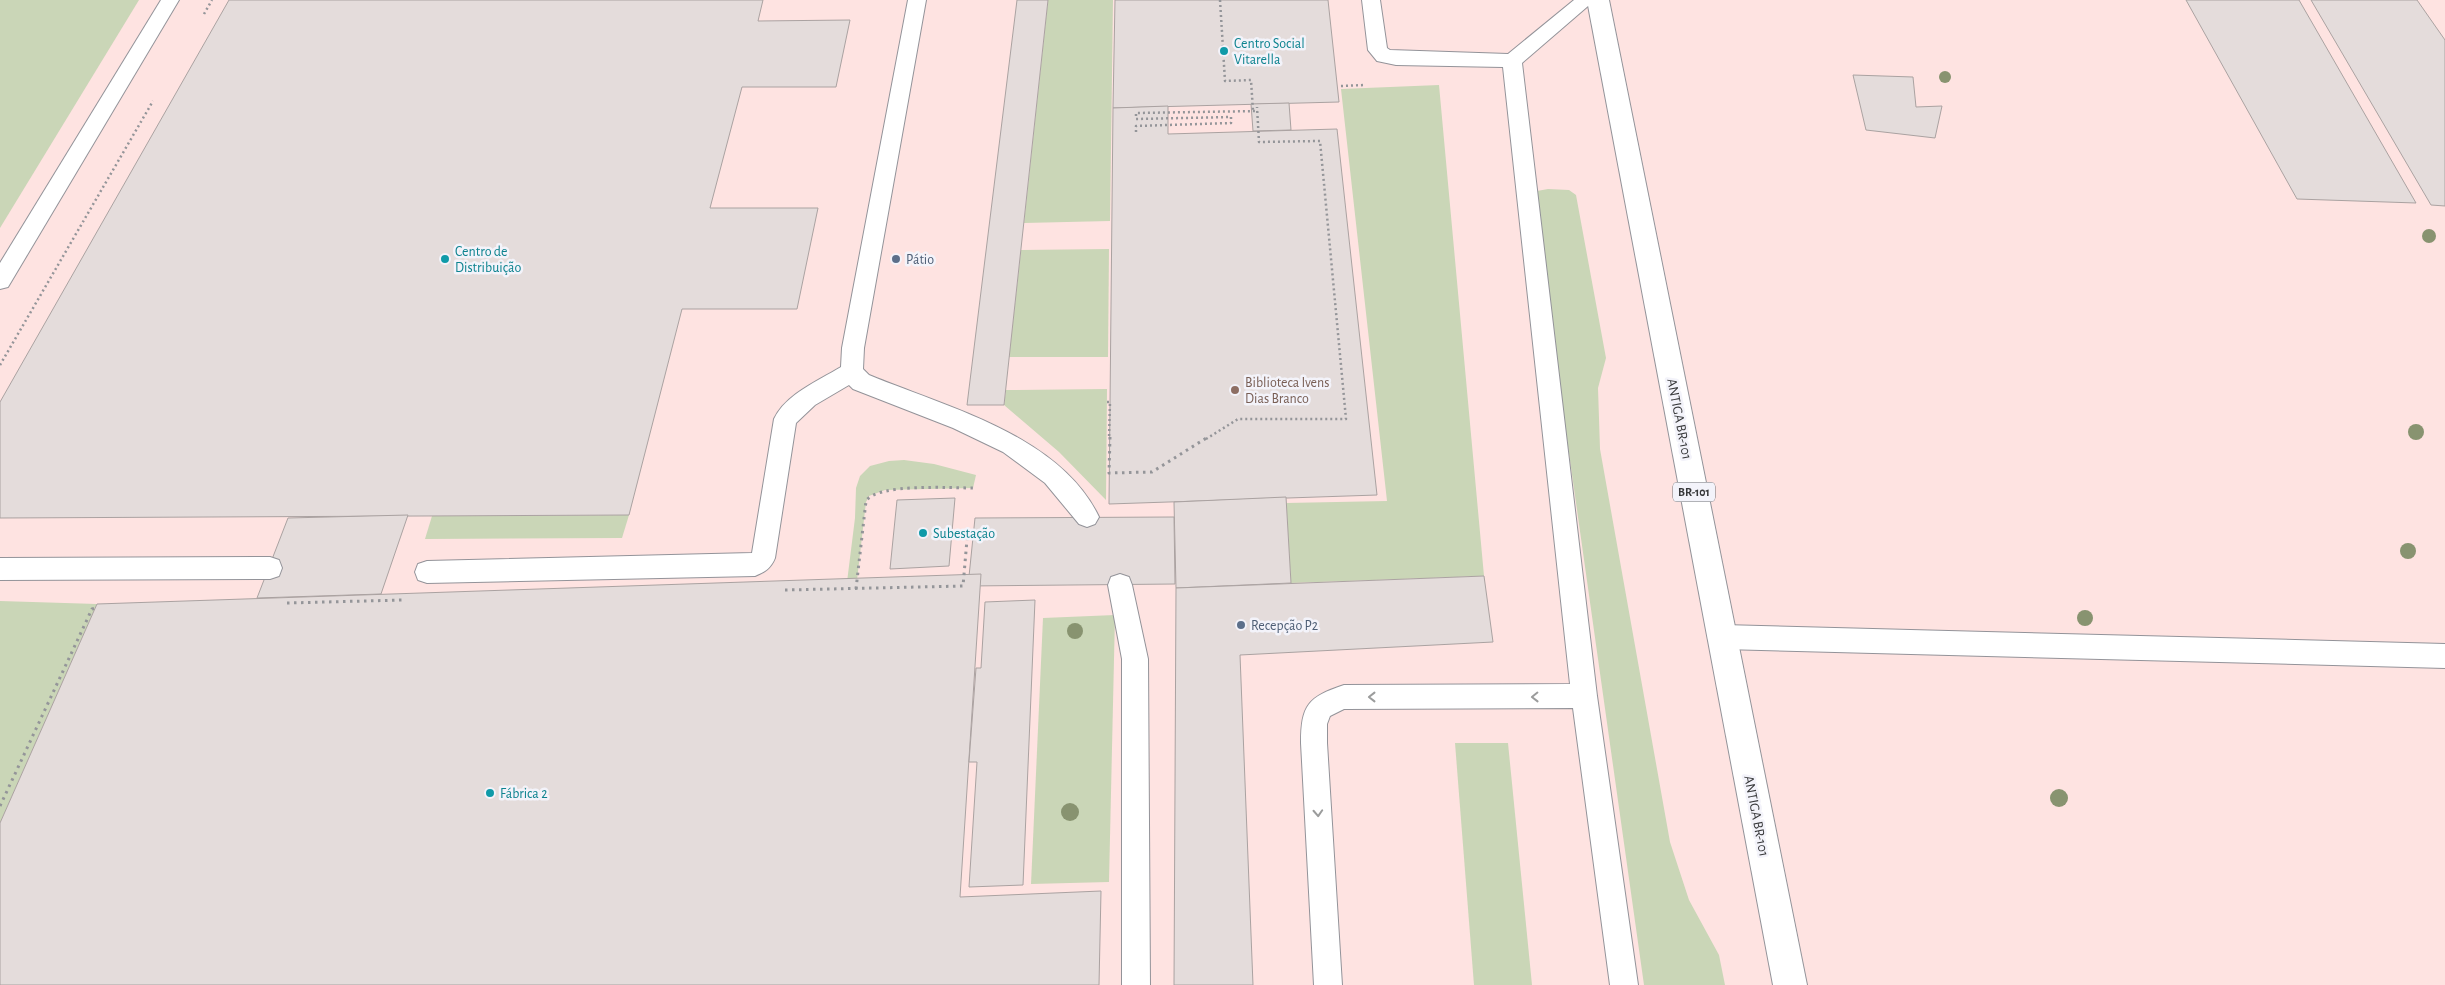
<svg xmlns="http://www.w3.org/2000/svg" width="2445" height="985" font-family="'Alegreya Sans',sans-serif">
<style>
.industrial{fill:#fee3e1}
.green{fill:#cad6b7}
.building{fill:#e4dcdb;stroke:#aaa2a1}
.lines{fill:none;stroke-linecap:round;stroke-linejoin:round}
.service-casing{stroke:#939399;stroke-width:2}
.primary-casing{stroke:#939399;stroke-width:2}
.path-far1{stroke:#949599;stroke-width:2.5;stroke-dasharray:2 3;stroke-linecap:butt}
.path{stroke:#949599;stroke-width:3;stroke-dasharray:2.5 4.5;stroke-linecap:butt}
.service{fill:#fff;fill-rule:evenodd}
.primary{fill:#fff;fill-rule:evenodd}
.tree{fill:#889370}
.oneway{stroke:#9b9c9c}
.culture-dot{fill:#0f9aa8;stroke:#f3f3fa;stroke-width:2}
.service-dot{fill:#5c6f8a;stroke:#f3f3fa;stroke-width:2}
.education-dot{fill:#8d6e63;stroke:#f3f3fa;stroke-width:2}
.labels{text-anchor:middle;stroke-width:5;stroke-linejoin:round;paint-order:stroke}
.shield{fill:#f3f3fa;stroke:#6f7074;stroke-width:1}
.shield-label{font-size:12px;font-weight:bold;fill:#37383a}
.culture-label{font-size:14px;fill:#0d838f;stroke:#f3f3fa;text-anchor:start}
.service-label{font-size:14px;fill:#4e5e75;stroke:#f3f3fa;text-anchor:start}
.education-label{font-size:14px;fill:#785e54;stroke:#f3f3fa;text-anchor:start}
.street-label{font-size:14px;fill:#37383a;stroke:#f3f3fa}
</style>
<rect width="100%" height="100%" fill="#f3f3fa"/>
<!-- industrial -->
<polygon class="industrial" points="83,0 2445,0 2445,985 0,985 0,125"/>
<!-- green -->
<g class="green">
<polygon points="0,0 139,0 0,228"/>
<polygon points="1048,0 1113,0 1110,221 1024,223"/>
<polygon points="1439,85 1484,576 1291,583 1286,503 1387,501 1341,89"/>
<polygon points="1548,189 1569,190 1576,195 1606,358 1598,388 1600,449 1670,842 1689,900 1719,955 1725,985 1644,985 1533,198 1537,191"/>
<polygon points="1109,249 1108,357 1009,357 1021,250"/>
<polygon points="1107,389 1106,500 1059,452 1004,405 1006,390"/>
<polygon points="904,460 934,464 976,475 973,488 885,490 869,496 866,502 856,589 847,582 855,518 856,488 860,476 870,466 889,461"/>
<polygon points="629,515 622,538 425,539 432,516"/>
<polygon points="0,601 97,604 0,823"/>
<polygon points="1115,615 1109,882 1031,884 1043,618"/>
<polygon points="1455,743 1508,743 1532,985 1474,985"/>
</g>
<!-- building -->
<g class="building">
<polygon points="229,0 763,0 758,21 850,20 836,87 742,87 710,208 818,208 797,309 682,309 629,515 0,518 0,402"/>
<polygon points="1017,0 1048,0 1004,405 967,405"/>
<polygon points="1115,0 1328,0 1339,102 1113,108"/>
<polygon points="2186,0 2299,0 2416,203 2297,199"/>
<polygon points="2311,0 2417,0 2445,40 2445,206 2431,205"/>
<polygon points="1853,75 1913,77 1916,107 1942,106 1935,138 1866,130"/>
<polygon points="1289,103 1291,130 1253,131 1251,104"/>
<polygon points="1168,106 1168,134 1337,129 1377,495 1109,504 1113,108"/>
<polygon points="1286,497 1291,583 1176,588 1174,502"/>
<polygon points="955,498 949,566 890,569 897,500"/>
<polygon points="408,515 381,594 257,598 288,518"/>
<polygon points="1174,517 1175,584 968,586 975,518"/>
<polygon points="981,574 960,897 1101,891 1099,985 0,985 0,823 97,604"/>
<polygon points="1484,576 1493,642 1240,655 1253,985 1174,985 1176,588"/>
<polygon points="1035,600 1023,885 969,887 977,762 969,762 976,668 981,668 985,602"/>
</g>
<g class="lines">
<defs>
<g id="service">
<polygon points="161,0 179,0 8,287 0,289 0,263"/>
<path d="M908,0H926L864,348L863,369L869,375C946,407 1060,435 1099,517L1095,524L1087,527L1079,524L1045,483L1003,452L953,428L853,389L849,385L815,405L796,423L775,558C771,568 765,572 755,576L427,583L418,580L415,572L418,564L427,561L752,553L774,419C786,394 818,381 841,367L842,348Z"/>
<path d="M1362,0H1380L1387,48L1390,50L1508,54L1574,0H1595L1522,63L1597,696L1638,985H1610L1573,708L1344,709L1330,716L1327,724V743L1342,985H1314L1301,743C1301,705 1308,697 1344,685L1570,684L1503,67L1396,65L1377,61L1368,50Z"/>
<polygon points="270,557 279,560 282,568 279,576 270,579 0,580 0,558"/>
<polygon points="1120,574 1129,577 1132,585 1148,659 1150,985 1122,985 1122,659 1108,585 1111,577"/>
<polygon points="1723,625 2445,644 2445,668 1723,649 1714,645 1710,637 1714,629"/>
</g>
<polygon id="primary" points="1587,0 1609,0 1807,985 1773,985"/>
</defs>
<!-- service casing -->
<use href="#service" class="service-casing"/>
<!-- primary casing -->
<use href="#primary" class="primary-casing"/>
<!-- path-far1 -->
<g class="path-far1">
<polyline points="1220,0 1225,81 1251,80 1253,111"/>
<polyline points="204,14 212,0"/>
<polyline points="1341,86 1365,85"/>
<polyline points="1136,132 1136,126 1231,123 1231,117 1136,119 1136,113 1258,111"/>
<polyline points="0,365 153,101"/>
<polyline points="1107,402 1110,402 1109,439"/>
<polyline points="1206,439 1238,419 1346,419 1320,141 1259,142 1257,107"/>
</g>
<!-- path -->
<g class="path">
<polyline points="1110,437 1109,473 1152,472 1208,437"/>
<path d="M856,589L866,501C877,483 952,488 973,488"/>
<polyline points="785,590 963,586 968,528"/>
<polyline points="287,603 403,600"/>
<polyline points="0,806 92,609 96,608"/>
</g>
<!-- service -->
<use href="#service" class="service"/>
<!-- primary -->
<use href="#primary" class="primary"/>
</g>
<!-- trees -->
<g class="tree">
<circle cx="1945" cy="77" r="6"/>
<circle cx="2429" cy="236" r="7"/>
<circle cx="2416" cy="432" r="8"/>
<circle cx="2408" cy="551" r="8"/>
<circle cx="2085" cy="618" r="8"/>
<circle cx="1075" cy="631" r="8"/>
<circle cx="2059" cy="798" r="9"/>
<circle cx="1070" cy="812" r="9"/>
</g>
<!-- one-way arrows -->
<defs><path id="oneway-chevron" d="M-2-3.5L2.5 0L-2 3.5" fill="none" stroke-width="1.6" stroke-linecap="round" stroke-linejoin="round" transform="scale(1.25)"/></defs>
<g class="oneway">
<use href="#oneway-chevron" transform="translate(1372 697) rotate(-180)"/>
<use href="#oneway-chevron" transform="translate(1535 697) rotate(179)"/>
<use href="#oneway-chevron" transform="translate(1318 813) rotate(87)"/>
</g>
<!-- markers -->
<g class="culture-dot">
<circle cx="1224" cy="51" r="5"/>
<circle cx="445" cy="259" r="5"/>
<circle cx="923" cy="533" r="5"/>
<circle cx="490" cy="793" r="5"/>
</g>
<g class="service-dot">
<circle cx="896" cy="259" r="5"/>
<circle cx="1241" cy="625" r="5"/>
</g>
<circle class="education-dot" cx="1235" cy="390" r="5"/>
<g class="labels">
<!-- shield labels -->
<rect class="shield" x="1673" y="482.5" width="42" height="19" rx="4"/>
<g class="shield-label">
<text x="1694" y="496">BR-101</text>
</g>
<!-- culture labels -->
<g class="culture-label">
<text x="1234" y="48">Centro Social<tspan x="1234" dy="16">Vitarella</tspan></text>
<text x="455" y="256">Centro de<tspan x="455" dy="16">Distribuição</tspan></text>
<text x="933" y="538">Subestação</text>
<text x="500" y="798">Fábrica 2</text>
</g>
<!-- service labels -->
<g class="service-label">
<text x="906" y="264">Pátio</text>
<text x="1251" y="630">Recepção P2</text>
</g>
<!-- education labels -->
<g class="education-label">
<text x="1245" y="387">Biblioteca Ivens<tspan x="1245" dy="16">Dias Branco</tspan></text>
</g>
<!-- street labels -->
<g class="street-label">
<text transform="translate(1680 419) rotate(79)" y="5">ANTIGA BR-101</text>
<text transform="translate(1757 816) rotate(79)" y="5">ANTIGA BR-101</text>
</g>
</g>
</svg>
